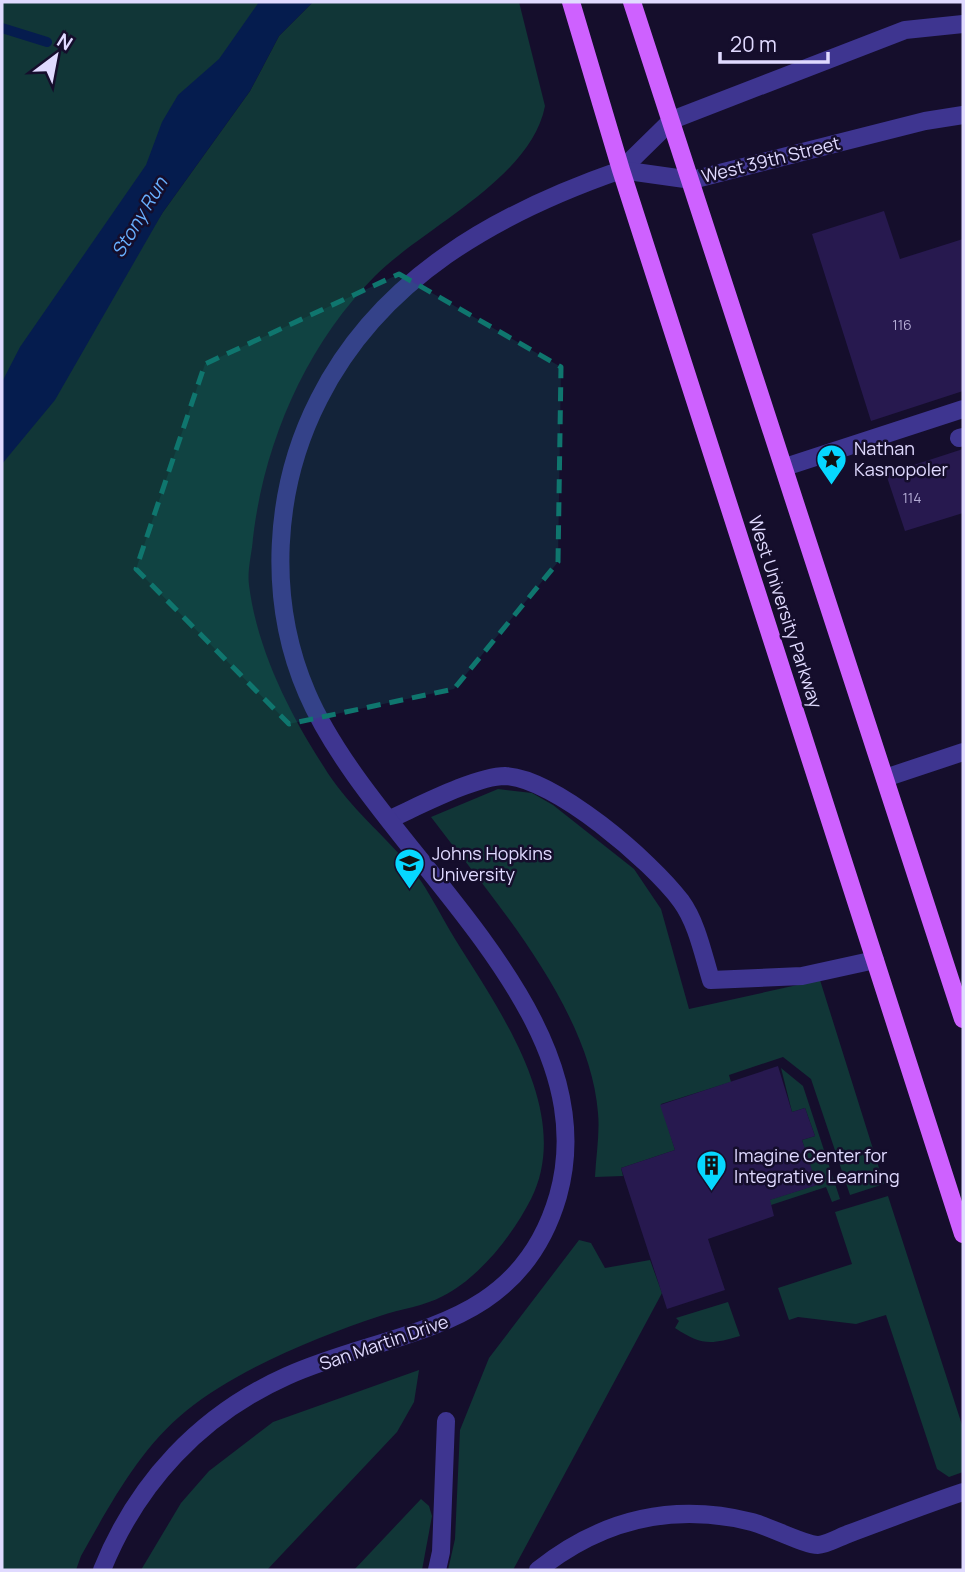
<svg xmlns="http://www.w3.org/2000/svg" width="965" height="1572" font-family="Manrope,sans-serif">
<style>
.green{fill:#113637}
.water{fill:#051c4e}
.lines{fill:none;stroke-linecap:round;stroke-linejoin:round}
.stream{stroke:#051c4e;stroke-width:10}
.building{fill:#27194f}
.service{stroke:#3e3590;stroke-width:18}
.minor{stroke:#3e3590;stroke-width:18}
.tertiary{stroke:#3e3590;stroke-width:18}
.primary{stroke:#ce61ff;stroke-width:18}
.marked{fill:#0f766e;fill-opacity:0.2;stroke:#0f766e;stroke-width:5;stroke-dasharray:14 9;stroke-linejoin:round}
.labels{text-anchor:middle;stroke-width:5;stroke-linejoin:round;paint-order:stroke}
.number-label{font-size:14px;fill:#b2aad3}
.street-label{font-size:18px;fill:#e0daff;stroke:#150e2c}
.poi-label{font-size:18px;fill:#e0daff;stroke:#150e2c;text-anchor:start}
.water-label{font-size:19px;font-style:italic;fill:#68b0ff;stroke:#150e2c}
</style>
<rect width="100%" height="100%" fill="#150e2c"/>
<!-- green -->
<g class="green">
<polygon points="2,2 282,2 2,435"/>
<path d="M313,2H519L545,106C531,179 424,227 375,276C306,345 264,443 253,538C252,553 247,570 249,585C257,649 289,713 324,767C346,803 377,829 404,859C425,882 439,913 455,939C499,1010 574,1113 531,1199C512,1236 480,1277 443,1296C425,1306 400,1309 380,1316C317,1337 238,1369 186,1411C139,1449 110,1505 81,1556L76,1570H2V464L163,212L250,91L279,36Z"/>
<path d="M498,789L532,793L553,805L634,869L661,909L689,1009L820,980L884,1184L850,1195L811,1079L783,1057L729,1075L731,1082L661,1104L675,1150L621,1168L623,1176L595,1177C596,1156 600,1133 598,1113C590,1008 492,898 431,817Z"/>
<polygon points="781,1068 803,1086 840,1199 832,1202 826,1187 771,1205 769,1200 816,1185 802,1140 815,1136 805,1108 792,1112"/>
<polygon points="888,1196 963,1428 963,1472 949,1477 937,1469 886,1315 856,1324 798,1317 789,1320 778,1288 852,1264 835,1212"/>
<polygon points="579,1240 591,1243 605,1268 650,1260 662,1293 513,1570 448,1570 455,1539 460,1430 489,1358"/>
<path d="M728,1302L740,1336C710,1345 701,1345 675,1328L679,1321L676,1318Z"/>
<polygon points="419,1370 414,1402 397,1432 267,1570 141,1570 181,1503 209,1471 273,1422"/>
<polygon points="421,1499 429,1506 432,1516 422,1570 354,1570"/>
</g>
<!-- water -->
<polygon class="water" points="259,2 313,2 279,36 250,91 163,212 55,400 2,464 2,382 20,347 146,165 162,122 178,95 219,59"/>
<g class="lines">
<!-- stream -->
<polyline class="stream" points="2,28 47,42"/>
</g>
<!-- building -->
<g class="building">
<polygon points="884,211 900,259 963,239 963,391 871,421 812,234"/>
<polygon points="963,449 963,513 905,531 886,474"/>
<polygon points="778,1066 792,1112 805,1108 815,1136 802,1140 817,1185 770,1200 774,1216 708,1239 725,1290 667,1309 621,1168 675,1150 660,1105"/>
</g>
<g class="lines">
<!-- service -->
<g class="service">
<polyline points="959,438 963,437"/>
<polyline points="785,467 963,409"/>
<polyline points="885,778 963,752"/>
<path d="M390,819C417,807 476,776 505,776C555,778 651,861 681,901C697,923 703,954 711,980L802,976L875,960"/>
<polyline points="437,1570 441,1552 446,1421"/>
<path d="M538,1570C601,1520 673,1502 752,1522C768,1526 805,1545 818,1545C826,1545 840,1537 848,1534C886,1520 924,1505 963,1492"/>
</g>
<!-- minor -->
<path class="minor" d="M102,1570C137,1483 200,1415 287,1376C394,1328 518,1334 558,1196C611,1008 374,850 307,693C267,600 273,489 319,399C380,278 497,213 621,170"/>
<!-- tertiary -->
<g class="tertiary">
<polyline points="621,170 672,120 905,30 963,24"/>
<polyline points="621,170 692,180 925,121 963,115"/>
</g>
<!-- primary -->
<g class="primary">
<polyline points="571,2 621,170 963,1234"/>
<polyline points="632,2 963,1019"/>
</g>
</g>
<!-- marked area -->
<path class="marked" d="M399,274L561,367L558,562L454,689L289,724L136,569L205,364Z"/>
<!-- icons -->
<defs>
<symbol id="sight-pin" viewBox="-11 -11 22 30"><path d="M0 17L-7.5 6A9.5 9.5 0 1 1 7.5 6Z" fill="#06d7ff" stroke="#150e2c"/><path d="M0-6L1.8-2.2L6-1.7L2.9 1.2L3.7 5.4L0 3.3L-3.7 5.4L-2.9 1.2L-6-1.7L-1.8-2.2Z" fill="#111"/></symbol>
<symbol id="university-pin" viewBox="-11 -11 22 30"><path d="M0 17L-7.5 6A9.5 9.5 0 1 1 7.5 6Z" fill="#06d7ff" stroke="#150e2c"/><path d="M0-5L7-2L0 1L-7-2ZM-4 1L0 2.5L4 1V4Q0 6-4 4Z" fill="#111"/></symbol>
<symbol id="building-pin" viewBox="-11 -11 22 30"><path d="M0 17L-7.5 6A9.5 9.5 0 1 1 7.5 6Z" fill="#06d7ff" stroke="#150e2c"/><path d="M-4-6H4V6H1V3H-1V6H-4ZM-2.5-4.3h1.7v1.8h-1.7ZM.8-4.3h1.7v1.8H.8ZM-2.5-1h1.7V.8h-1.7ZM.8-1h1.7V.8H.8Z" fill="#111"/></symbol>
</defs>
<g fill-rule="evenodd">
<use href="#sight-pin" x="814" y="442" width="35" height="47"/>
<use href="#university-pin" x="392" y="846" width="35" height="47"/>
<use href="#building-pin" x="694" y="1148" width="35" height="47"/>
</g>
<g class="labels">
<!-- number labels -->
<g class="number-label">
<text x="902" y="330">116</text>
<text x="912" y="503">114</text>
</g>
<!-- street labels -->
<g class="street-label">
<text transform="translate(771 160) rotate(-14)" y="6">West 39th Street</text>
<text transform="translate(785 612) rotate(72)" y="6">West University Parkway</text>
<text transform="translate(384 1343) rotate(-19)" y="6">San Martin Drive</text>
</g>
<!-- poi labels -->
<g class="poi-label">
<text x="854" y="455">Nathan<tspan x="854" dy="21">Kasnopoler</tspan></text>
<text x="432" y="860">Johns Hopkins<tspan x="432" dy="21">University</tspan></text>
<text x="734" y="1162">Imagine Center for<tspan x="734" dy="21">Integrative Learning</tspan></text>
</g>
<!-- water labels -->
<g class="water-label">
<text transform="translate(139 217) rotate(-59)" y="7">Stony Run</text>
</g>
</g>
<!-- border -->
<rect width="965" height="1572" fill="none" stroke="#e0daff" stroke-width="7"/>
<!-- north arrow -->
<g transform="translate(56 56) rotate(32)" stroke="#150e2c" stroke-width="5" paint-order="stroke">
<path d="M0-5L12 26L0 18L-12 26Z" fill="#e0daff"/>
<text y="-10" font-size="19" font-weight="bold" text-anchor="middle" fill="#e0daff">N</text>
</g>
<!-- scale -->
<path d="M720 52v10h108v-10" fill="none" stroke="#e0daff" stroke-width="3.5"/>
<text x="730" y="52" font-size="21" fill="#e0daff" stroke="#150e2c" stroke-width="5" paint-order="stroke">20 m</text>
</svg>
